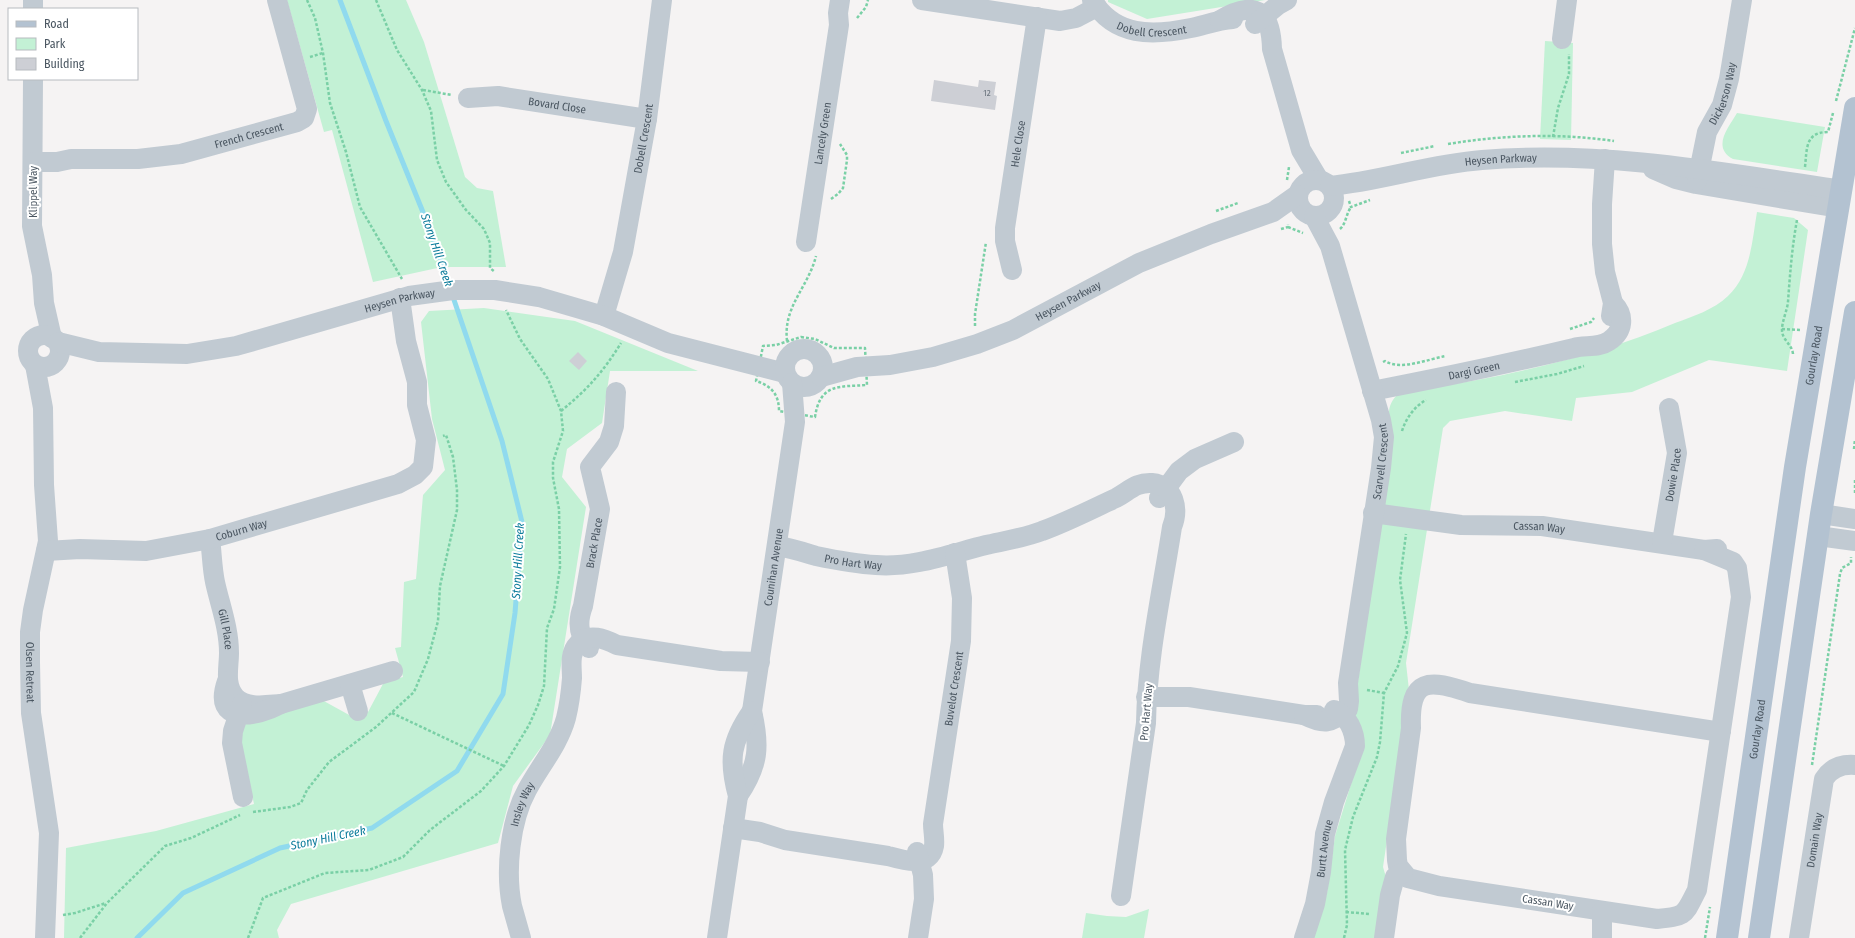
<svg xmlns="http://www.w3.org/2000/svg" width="1855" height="938" font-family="'Fira Sans Condensed',sans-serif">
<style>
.green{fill:#c3f1d5}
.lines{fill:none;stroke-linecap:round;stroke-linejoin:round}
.stream{stroke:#90daee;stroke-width:5}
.building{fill:#cdcfd5}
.path{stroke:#7ad0a6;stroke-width:2.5;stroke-dasharray:3 2;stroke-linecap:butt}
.minor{stroke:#c1cad2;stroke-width:20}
.major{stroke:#b3c2d1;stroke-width:22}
.labels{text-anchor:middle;stroke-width:4;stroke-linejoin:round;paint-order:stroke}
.number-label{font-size:9px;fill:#6b747e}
.street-label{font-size:11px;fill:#4a5661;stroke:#fff}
.water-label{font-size:12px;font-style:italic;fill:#0c7c9b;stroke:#fff}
</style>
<rect width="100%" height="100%" fill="#f5f3f3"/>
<!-- green -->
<g class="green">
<polygon points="287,0 406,0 424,42 465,177 477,188 493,191 506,267 442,267 373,282 332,130 324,132"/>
<polygon points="1108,0 1265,0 1147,19 1108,2"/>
<polygon points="1545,41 1573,43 1571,140 1540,139"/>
<path d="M1737,113L1825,127L1817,172L1733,159C1711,147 1729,127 1737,113Z"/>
<path d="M1757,212L1794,218L1808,230L1787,371L1709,360L1632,392L1576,398L1572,421L1505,411L1450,421L1443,428L1406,663L1409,690L1383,867L1388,884L1377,938H1312L1327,893L1335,836L1355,771L1353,717L1392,440C1390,422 1383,405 1400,393C1439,386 1478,381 1516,372C1570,360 1624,345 1675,323C1694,316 1713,310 1728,296C1751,274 1752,241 1757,212Z"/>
<polygon points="484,308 575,321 698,371 610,371 602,423 567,449 562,477 586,507 550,735 513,786 498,843 291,904 277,930 279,938 64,938 66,848 156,831 254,804 240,737 242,727 251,720 322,700 351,716 368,712 384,682 403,677 395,648 401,647 404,582 416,579 423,495 445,470 432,419 421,322 429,311"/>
<polygon points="1149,909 1144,938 1082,938 1086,913 1107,916 1126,917"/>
</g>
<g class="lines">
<!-- stream -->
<g class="stream">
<polyline points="340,0 386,121 429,227 450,287"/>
<polyline points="137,938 183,893 280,848 372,828 457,771 503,694 515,613 522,522 502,441 452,294"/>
</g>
</g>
<!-- building -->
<g class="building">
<polygon points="934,80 978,87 979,80 996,82 994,95 997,96 995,110 931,101"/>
<polygon points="578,352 587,361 579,370 569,361"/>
</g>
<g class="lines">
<!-- path -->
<g class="path">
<polyline points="307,0 315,18 323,53 330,103 346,152 360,207 402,279"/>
<polyline points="376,0 397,50 422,90 431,111 437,160 446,182 466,210 484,229 490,243 490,268 495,272"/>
<polyline points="857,18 866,7 868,0"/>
<polyline points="310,57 323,53"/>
<polyline points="423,90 452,95"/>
<polyline points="1836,101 1855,28"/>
<polyline points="1553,137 1558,108 1569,74 1569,54"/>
<path d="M1448,144C1503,135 1559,133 1614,141"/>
<polyline points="1401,153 1435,146"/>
<path d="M1805,167C1807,149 1805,132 1828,132L1833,113"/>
<polyline points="1287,180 1289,167"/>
<polyline points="831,199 838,194 843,188 847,160 847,155 840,144"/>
<polyline points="1349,201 1351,207 1370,200"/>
<polyline points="1216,211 1238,203"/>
<polyline points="1288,227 1303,233"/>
<polyline points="1281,229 1288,227 1288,224"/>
<path d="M1340,229C1346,224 1346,214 1351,207"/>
<polyline points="975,326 975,314 986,242"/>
<polyline points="1570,329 1591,322 1594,318"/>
<polyline points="1782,329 1800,330"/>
<path d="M801,337L815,339L834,348H865L867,385C839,387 820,383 815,417L779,411C779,395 772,386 756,381L763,346L776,345Z"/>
<path d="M787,341C783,306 808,288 816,256"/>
<path d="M1793,354C1792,344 1782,340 1782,330C1782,321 1787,311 1788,302C1790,274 1792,247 1797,220"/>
<path d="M1383,362L1385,361C1401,371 1428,359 1446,356"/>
<polyline points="1515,382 1557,374 1584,366"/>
<path d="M561,411C588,389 603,372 621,343"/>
<path d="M1402,431C1406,418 1415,406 1426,400"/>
<polyline points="1854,449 1855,439"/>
<polyline points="1855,480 1855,495"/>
<polyline points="1367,690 1384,693"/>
<polyline points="392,713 504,766"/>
<polyline points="1812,765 1840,574 1842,568 1851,563 1851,557"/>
<polyline points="253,812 290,807 301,803 307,790 329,762 376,727 414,692 428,659 438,621 440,586 457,510 457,490 453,457 446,435 443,436"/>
<polyline points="1346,912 1370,914"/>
<polyline points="63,915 75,913 106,903"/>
<polyline points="80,938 107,903 165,846 191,838 240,815"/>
<polyline points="248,938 263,898 325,873 369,870 403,857 430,830 481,791 504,766 529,725 538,705 544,686 547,628 554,609 560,567 559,509 553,478 553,462 563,431 561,411 548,379 520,339 506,310"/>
<polyline points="1344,938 1347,925 1345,850 1353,817 1377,757 1380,742 1384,693 1398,666 1407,633 1400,580 1406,534"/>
<polyline points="1705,938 1710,907"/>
</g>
<!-- minor -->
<g class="minor">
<polyline points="33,0 33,9"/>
<polyline points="922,0 1060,21 1076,18 1097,7"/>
<path id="s1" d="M1092,0C1115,37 1152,36 1191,28C1205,25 1218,20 1233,19"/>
<path d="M1220,20C1254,0 1271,9 1272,49L1301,150L1319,180"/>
<polyline points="1255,24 1278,5 1287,0"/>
<polyline points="1562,39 1567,0"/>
<polyline points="33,79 32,226 42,275 44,303 52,338"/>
<path id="s2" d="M468,98L498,96L647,119"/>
<polyline points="1605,159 1602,204 1602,244 1605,272 1613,303 1611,316"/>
<path id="s3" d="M33,162H57L71,159H138L181,154L297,122L304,118L307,109L277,0"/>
<polyline points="1653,169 1676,179 1696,184 1839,208"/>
<circle cx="1316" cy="198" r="18"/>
<path id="s4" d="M1697,181L1707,132L1722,105L1729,79L1742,0"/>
<path id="s5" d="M1330,186C1381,181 1430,164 1482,160C1603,150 1722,172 1842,190"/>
<path id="s6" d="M806,242L839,25L838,13L840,0"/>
<path id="s7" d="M1012,270L1005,241V228L1037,17"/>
<path id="s8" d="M604,316L623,252L647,119L662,0"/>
<circle cx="44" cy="351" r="16"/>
<path id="s9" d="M58,342L99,352L187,354L236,346L409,296L453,290H495L539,297L604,316L668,343L785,373"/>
<circle cx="804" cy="368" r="19"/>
<path id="s10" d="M35,365L43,408L44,485L48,541L33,610L30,632V662L31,713L49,833L45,938"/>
<path id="s11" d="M821,377L857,367L890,365L933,357L977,344L1013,330L1139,263L1211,234L1273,212L1297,195"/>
<path id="s12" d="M1372,391C1440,378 1507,364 1574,348C1585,345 1599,348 1609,341C1624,331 1625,315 1613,303"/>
<polyline points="1159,498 1179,471 1195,459 1234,442"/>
<path id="s13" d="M1373,513L1461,525L1542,526L1704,550L1717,549"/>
<polyline points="1821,514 1855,519"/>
<polyline points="1818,536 1855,541"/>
<path id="s14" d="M210,539C212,553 212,568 215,582C220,605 229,628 229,653C229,668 224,684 235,697C247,709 266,705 281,704"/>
<path id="s15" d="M1662,542L1677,453L1669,408"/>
<path id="s16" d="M778,546C791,548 803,552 816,556C835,560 856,564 876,565C913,568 950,554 986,545C1004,541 1024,538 1042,531C1067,522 1092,509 1116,498C1129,491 1136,482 1152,483C1175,485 1179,510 1172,527C1162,592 1147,658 1146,723L1121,896"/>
<path d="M1704,550L1733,562L1737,568L1741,597L1697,890C1684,915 1687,916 1657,919L1439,886L1408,878L1398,866L1397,860L1396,839L1411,728C1409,677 1429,679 1470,693L1721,732"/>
<path id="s17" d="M46,551L80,549L146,551L210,539L398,484L415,475L423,467L426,440L417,405V382L406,341L400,298"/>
<path id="s18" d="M589,648C578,635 577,622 583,606L600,509L590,467L609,442L614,426L616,392"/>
<path d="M227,681C211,726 257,717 281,704L393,671"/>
<polyline points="350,684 358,711"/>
<polyline points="1146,697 1189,697 1304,715 1317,715"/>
<polyline points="242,704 233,731 232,743 243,797"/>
<path id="s19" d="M1304,715C1324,725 1331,724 1348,709L1349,701L1348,683L1381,468L1384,437L1381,420L1330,246L1314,216"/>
<path id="s20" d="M738,796C759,765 760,746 752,711L795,422L792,383"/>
<path id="s21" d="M733,828L760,832L785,840L888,856C902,860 930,869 934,846C935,839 933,831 933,824L961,641L962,598L955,553"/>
<polyline points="917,852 923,875 924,899 918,938"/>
<path id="s22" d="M521,938C518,927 515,917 512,906C505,871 510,821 527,790C540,766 559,744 566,718C569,706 571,691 572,678C572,667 569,653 578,644C589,632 605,639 617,645L721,661L760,662"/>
<path d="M717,938L738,796C728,760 731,741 752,711"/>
<path id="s23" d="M1304,938L1315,904L1321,872L1325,834L1334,802L1355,746C1355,732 1348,715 1334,710"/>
<polyline points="1384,938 1390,895 1395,877 1403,873"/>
<polyline points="1602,938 1602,911"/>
<path id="s24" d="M1799,938L1824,779C1831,768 1842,764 1855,765"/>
</g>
<!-- major -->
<g class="major">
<path id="s25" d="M1727,938L1795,467L1855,108"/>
<polyline points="1759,938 1821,514 1855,312"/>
</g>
</g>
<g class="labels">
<!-- number labels -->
<g class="number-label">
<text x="987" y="96">12</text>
</g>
<!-- street labels -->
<g class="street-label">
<text dy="4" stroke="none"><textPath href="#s1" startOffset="71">Dobell Crescent</textPath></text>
<text dy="4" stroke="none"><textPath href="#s4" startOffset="92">Dickerson Way</textPath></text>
<text dy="4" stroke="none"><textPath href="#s2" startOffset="90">Bovard Close</textPath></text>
<text dy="4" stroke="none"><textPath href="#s6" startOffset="110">Lancely Green</textPath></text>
<text dy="4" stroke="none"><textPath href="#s3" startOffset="219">French Crescent</textPath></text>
<text dy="4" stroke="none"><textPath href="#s8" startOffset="182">Dobell Crescent</textPath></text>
<text dy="4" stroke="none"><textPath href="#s7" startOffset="128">Hele Close</textPath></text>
<text dy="4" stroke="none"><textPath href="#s5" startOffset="173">Heysen Parkway</textPath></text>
<text transform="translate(33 192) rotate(-90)" y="4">Klippel Way</text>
<text dy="4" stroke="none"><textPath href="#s9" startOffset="350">Heysen Parkway</textPath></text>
<text dy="4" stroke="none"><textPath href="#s11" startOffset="261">Heysen Parkway</textPath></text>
<text dy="4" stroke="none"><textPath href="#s25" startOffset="589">Gourlay Road</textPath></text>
<text dy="4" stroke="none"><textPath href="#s12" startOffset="104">Dargi Green</textPath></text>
<text dy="4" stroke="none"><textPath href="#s19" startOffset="299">Scarvell Crescent</textPath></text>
<text dy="4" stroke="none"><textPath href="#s15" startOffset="68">Dowie Place</textPath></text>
<text dy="4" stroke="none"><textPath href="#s13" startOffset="167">Cassan Way</textPath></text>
<text dy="4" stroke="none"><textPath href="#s17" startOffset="198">Coburn Way</textPath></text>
<text dy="4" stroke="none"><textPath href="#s18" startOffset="109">Brack Place</textPath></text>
<text dy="4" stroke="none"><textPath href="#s16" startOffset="77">Pro Hart Way</textPath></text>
<text dy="4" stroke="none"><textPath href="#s20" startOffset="235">Counihan Avenue</textPath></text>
<text dy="4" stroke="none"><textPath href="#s14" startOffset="92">Gill Place</textPath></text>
<text dy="4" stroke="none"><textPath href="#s10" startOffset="310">Olsen Retreat</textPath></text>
<text dy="4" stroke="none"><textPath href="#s21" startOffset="371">Buvelot Crescent</textPath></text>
<text transform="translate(1146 712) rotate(-85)" y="4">Pro Hart Way</text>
<text dy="4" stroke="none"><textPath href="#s25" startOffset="211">Gourlay Road</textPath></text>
<text dy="4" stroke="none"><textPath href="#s22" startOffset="137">Insley Way</textPath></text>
<text dy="4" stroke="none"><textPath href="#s24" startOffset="99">Domain Way</textPath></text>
<text dy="4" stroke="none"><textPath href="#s23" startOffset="92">Burtt Avenue</textPath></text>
<text transform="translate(1548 902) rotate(9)" y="4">Cassan Way</text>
</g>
<!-- water labels -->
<g class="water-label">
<text transform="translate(437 250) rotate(71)" y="4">Stony Hill Creek</text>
<text transform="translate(518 561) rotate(-87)" y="4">Stony Hill Creek</text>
<text transform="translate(328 838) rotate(-12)" y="4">Stony Hill Creek</text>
</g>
</g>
<!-- legend -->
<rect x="8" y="8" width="130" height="72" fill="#ffffff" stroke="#b7bbc0"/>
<rect x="16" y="21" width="20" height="6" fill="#b3c2d1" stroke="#b7bbc0"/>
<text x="44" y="28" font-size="12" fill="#4a5661">Road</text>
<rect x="16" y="38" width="20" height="12" fill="#c3f1d5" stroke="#b7bbc0"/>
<text x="44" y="48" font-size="12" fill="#4a5661">Park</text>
<rect x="16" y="58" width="20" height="12" fill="#cdcfd5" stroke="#b7bbc0"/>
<text x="44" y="68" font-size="12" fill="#4a5661">Building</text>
</svg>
